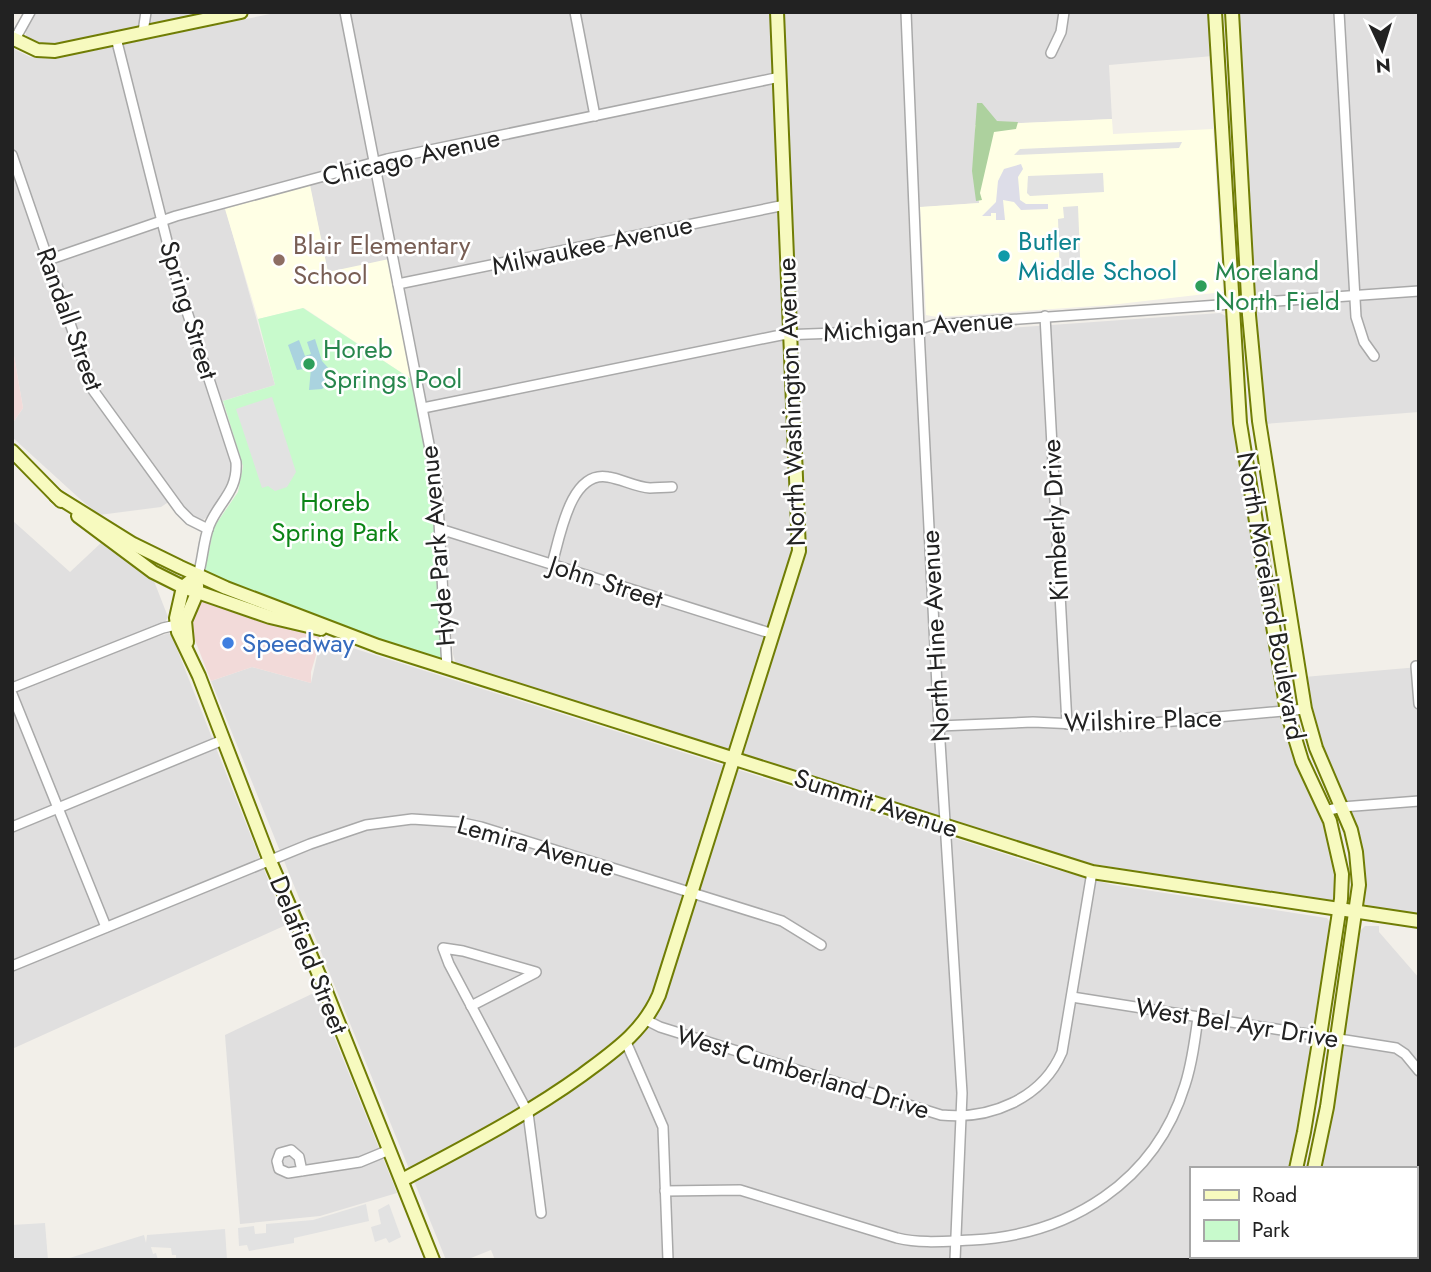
<svg xmlns="http://www.w3.org/2000/svg" width="1431" height="1272" font-family="Jost,sans-serif">
<style>
.residential{fill:#e0dfdf}
.commercial{fill:#f2dad9}
.education{fill:#ffffe5}
.forest{fill:#add19e}
.park{fill:#c8facc}
.parking{fill:#e2e2e2}
.plaza{fill:#dddde8}
.water{fill:#aad3df}
.lines{fill:none;stroke-linecap:round;stroke-linejoin:round}
.street-casing{stroke:#a9a9a9;stroke-width:12}
.secondary-casing{stroke:#707d05;stroke-width:16}
.street{stroke:#fff;stroke-width:9}
.secondary{stroke:#f7fabf;stroke-width:12}
.culture-dot{fill:#0f9aa8;stroke:#fff;stroke-width:2.5}
.education-dot{fill:#8d6e63;stroke:#fff;stroke-width:2.5}
.leisure-dot{fill:#2e9e5b;stroke:#fff;stroke-width:2.5}
.shop-dot{fill:#3f7fe0;stroke:#fff;stroke-width:2.5}
.labels{text-anchor:middle;stroke-width:5;stroke-linejoin:round;paint-order:stroke}
.street-label{font-size:26px;fill:#222;stroke:#fff}
.culture-label{font-size:26px;fill:#0d838f;stroke:#fff;text-anchor:start}
.education-label{font-size:26px;fill:#785e54;stroke:#fff;text-anchor:start}
.leisure-label{font-size:26px;fill:#27864d;stroke:#fff;text-anchor:start}
.park-label{font-size:26px;fill:#0c8416;stroke:#fff}
.shop-label{font-size:26px;fill:#366cbe;stroke:#fff;text-anchor:start}
</style>
<rect width="100%" height="100%" fill="#f2efe9"/>
<!-- residential -->
<g class="residential">
<polygon points="36,12 216,12 47,46 39,44 26,36 26,28"/>
<polygon points="280,12 1211,12 1213,56 1109,65 1112,119 975,125 979,203 908,208 913,335 1220,313 1228,317 1281,700 1325,823 1337,870 1336,898 1330,902 1081,862 456,664 453,654 443,487 399,258 328,273 308,177 223,200 275,385 213,404 232,463 232,472 231,483 210,515 203,520 195,518 176,497 161,507 99,515 80,499 12,437 12,424 23,408 12,344 12,48 30,57 52,59"/>
<polygon points="1237,12 1419,12 1419,412 1264,424"/>
<polygon points="12,520 70,572 102,542 154,581 168,617 165,622 147,630 150,639 169,633 173,639 286,925 12,1049"/>
<polygon points="321,638 1039,865 1113,885 1327,918 1331,924 1308,1086 1292,1169 1191,1169 1191,1256 1245,1256 1243,1260 674,1260 673,1257 640,1260 495,1260 491,1250 466,1260 446,1260 211,681 252,667 311,683"/>
<polygon points="1419,667 1419,915 1372,907 1365,904 1364,873 1317,737 1304,677"/>
<polygon points="1365,926 1379,926 1379,932 1419,978 1419,1260 1277,1260 1280,1256 1415,1256 1415,1169 1319,1169 1327,1137 1359,932"/>
<polygon points="316,992 397,1193 320,1216 240,1224 225,1035"/>
</g>
<!-- commercial -->
<g class="commercial">
<polygon points="12,344 23,408 12,424"/>
<polygon points="199,600 321,638 311,672 311,683 252,667 211,681 191,630 191,621"/>
</g>
<!-- education -->
<g class="education">
<polygon points="1112,119 1113,134 1213,129 1223,292 1110,305 937,317 926,315 920,207 979,203 975,125"/>
<polygon points="310,185 328,272 389,259 411,379 304,308 258,319 225,209"/>
</g>
<!-- forest -->
<polygon class="forest" points="977,103 982,103 997,121 1018,122 1016,129 994,132 980,193 982,200 976,201 972,171"/>
<!-- park -->
<polygon class="park" points="303,308 411,379 433,487 442,659 381,641 204,574 214,527 238,492 243,466 223,401 275,385 258,319"/>
<!-- parking -->
<g class="parking">
<polygon points="1182,142 1179,148 1014,155 1020,149"/>
<polygon points="1103,173 1104,192 1030,196 1027,193 1028,176"/>
<polygon points="1078,206 1081,280 1060,281 1058,219 1064,218 1063,207"/>
<polygon points="272,397 296,472 287,487 275,491 268,486 262,488 236,409"/>
<polygon points="366,1204 369,1221 294,1238 294,1243 249,1251 247,1245 239,1246 238,1228 254,1226 255,1234 266,1233 266,1224 313,1220"/>
<polygon points="389,1204 401,1237 389,1243 386,1238 375,1242 371,1227 381,1224 378,1210"/>
<polygon points="45,1223 48,1260 12,1260 12,1225"/>
<polygon points="225,1229 227,1260 176,1260 176,1255 172,1255 171,1248 151,1247 153,1254 156,1253 158,1260 63,1260 144,1235 146,1243 147,1235"/>
</g>
<!-- plaza -->
<polygon class="plaza" points="1021,164 1023,169 1018,177 1020,200 1026,204 1048,204 1048,209 1021,210 1014,202 1003,200 1005,220 996,220 996,213 991,213 991,216 982,216 996,202 998,181 1004,169"/>
<!-- water -->
<polygon class="water" points="315,339 322,361 336,377 322,389 309,390 311,368 297,370 288,345 299,340 305,356 311,354 307,342"/>
<g class="lines">
<defs>
<g id="street">
<polyline points="345,12 437,485 447,668"/>
<polyline points="575,12 595,116"/>
<polyline points="906,12 919,330 939,726 962,1093 955,1260"/>
<polyline points="1339,12 1356,317 1364,342 1374,356"/>
<polyline points="143,32 146,12"/>
<path d="M116,38L177,281L236,462C238,492 219,501 209,526C203,542 203,559 198,575"/>
<polyline points="15,39 30,12"/>
<polyline points="1051,53 1061,32 1064,12"/>
<polyline points="12,155 93,390 180,510 190,520 208,529"/>
<polyline points="48,260 176,216 387,159 780,77"/>
<polyline points="398,284 785,205"/>
<polyline points="1045,316 1067,724"/>
<polyline points="423,408 781,335 919,330 934,325 1419,291"/>
<polyline points="440,529 773,634"/>
<path d="M552,564C560,537 570,470 608,477C622,479 635,487 650,488C657,488 664,487 672,487"/>
<polyline points="1416,666 1419,704"/>
<polyline points="12,688 163,628 176,625"/>
<polyline points="12,694 106,927"/>
<polyline points="939,726 1033,722 1119,726 1305,709"/>
<polyline points="1325,811 1342,807 1419,801"/>
<polyline points="12,827 223,740"/>
<polyline points="12,966 310,844 366,825 412,819 458,822 481,827 782,921 821,945"/>
<polyline points="536,972 463,951 443,948 449,964 528,1113 541,1213"/>
<polyline points="1072,997 1396,1048 1405,1054 1419,1071"/>
<polyline points="471,1006 535,973"/>
<path d="M646,1020L660,1027L941,1115C990,1120 1042,1099 1062,1052L1092,872"/>
<polyline points="626,1042 663,1127 668,1260"/>
<polyline points="302,1171 299,1157 291,1150 280,1153 277,1161 279,1169 288,1173 360,1162 389,1150"/>
<path d="M665,1191L740,1190L897,1238C923,1244 946,1241 972,1240C1070,1235 1155,1182 1185,1085C1192,1063 1195,1040 1198,1017"/>
<polyline points="1415,1194 1419,1194"/>
</g>
<g id="secondary">
<polyline points="1215,12 1240,423 1287,712 1302,761 1330,821 1342,874 1341,899 1320,1036 1304,1132 1296,1169"/>
<polyline points="1232,12 1249,315 1259,421 1305,709 1316,748 1351,830 1356,852 1359,885 1327,1107 1314,1169"/>
<polyline points="12,38 37,50 55,51 241,12"/>
<polyline points="12,451 61,501"/>
<polyline points="56,496 133,544 180,567 226,588 378,646 1092,872 1419,921"/>
<polyline points="78,516 153,572 183,587 270,617 321,629"/>
<polyline points="198,575 183,587 176,618 178,632 199,676 270,861 323,984 433,1260"/>
<polyline points="187,642 185,621 197,593 197,585"/>
<path d="M402,1180C464,1147 525,1116 582,1075C614,1051 643,1032 659,995L799,551L777,12"/>
<polyline points="1249,1260 1252,1256"/>
<polyline points="1271,1260 1273,1256"/>
</g>
</defs>
<!-- street casing -->
<use href="#street" class="street-casing"/>
<!-- secondary casing -->
<use href="#secondary" class="secondary-casing"/>
<!-- street -->
<use href="#street" class="street"/>
<!-- secondary -->
<use href="#secondary" class="secondary"/>
</g>
<!-- markers -->
<circle class="culture-dot" cx="1004" cy="256" r="7"/>
<circle class="education-dot" cx="279" cy="260" r="7"/>
<g class="leisure-dot">
<circle cx="1201" cy="286" r="7"/>
<circle cx="309" cy="364" r="7"/>
</g>
<circle class="shop-dot" cx="228" cy="643" r="7"/>
<g class="labels">
<!-- street labels -->
<g class="street-label">
<text transform="translate(411 157) rotate(-13)" y="9">Chicago Avenue</text>
<text transform="translate(592 245) rotate(-12)" y="9">Milwaukee Avenue</text>
<text transform="translate(189 310) rotate(73)" y="9">Spring Street</text>
<text transform="translate(70 319) rotate(70)" y="9">Randall Street</text>
<text transform="translate(918 326) rotate(-4)" y="9">Michigan Avenue</text>
<text transform="translate(791 402) rotate(-92)" y="9">North Washington Avenue</text>
<text transform="translate(1055 520) rotate(-93)" y="9">Kimberly Drive</text>
<text transform="translate(437 546) rotate(-95)" y="9">Hyde Park Avenue</text>
<text transform="translate(606 582) rotate(18)" y="9">John Street</text>
<text transform="translate(1271 596) rotate(80)" y="9">North Moreland Boulevard</text>
<text transform="translate(935 636) rotate(-93)" y="9">North Hine Avenue</text>
<text transform="translate(1143 720) rotate(-2)" y="9">Wilshire Place</text>
<text transform="translate(876 803) rotate(18)" y="9">Summit Avenue</text>
<text transform="translate(536 846) rotate(16)" y="9">Lemira Avenue</text>
<text transform="translate(309 955) rotate(68)" y="9">Delafield Street</text>
<text transform="translate(1237 1023) rotate(9)" y="9">West Bel Ayr Drive</text>
<text transform="translate(803 1072) rotate(17)" y="9">West Cumberland Drive</text>
</g>
<!-- culture labels -->
<g class="culture-label">
<text x="1018" y="250">Butler<tspan x="1018" dy="30">Middle School</tspan></text>
</g>
<!-- education labels -->
<g class="education-label">
<text x="293" y="254">Blair Elementary<tspan x="293" dy="30">School</tspan></text>
</g>
<!-- leisure labels -->
<g class="leisure-label">
<text x="1215" y="280">Moreland<tspan x="1215" dy="30">North Field</tspan></text>
<text x="323" y="358">Horeb<tspan x="323" dy="30">Springs Pool</tspan></text>
</g>
<!-- park labels -->
<g class="park-label">
<text x="335" y="511">Horeb<tspan x="335" dy="30">Spring Park</tspan></text>
</g>
<!-- shop labels -->
<g class="shop-label">
<text x="242" y="652">Speedway</text>
</g>
</g>
<!-- border -->
<rect width="1431" height="1272" fill="none" stroke="#222222" stroke-width="28"/>
<!-- legend -->
<rect x="1190" y="1167" width="228" height="91" fill="#ffffff" stroke="#a7a7a7" stroke-width="2"/>
<rect x="1204" y="1190" width="35" height="10" fill="#f7fabf" stroke="#a7a7a7" stroke-width="2"/>
<text x="1252" y="1202" font-size="21" fill="#222222">Road</text>
<rect x="1204" y="1220" width="35" height="21" fill="#c8facc" stroke="#a7a7a7" stroke-width="2"/>
<text x="1252" y="1237" font-size="21" fill="#222222">Park</text>
<!-- north arrow -->
<g transform="translate(1382 49) rotate(176)" stroke="#ffffff" stroke-width="5" paint-order="stroke">
<path d="M0-5L12 26L0 18L-12 26Z" fill="#222222"/>
<text y="-10" font-size="19" font-weight="bold" text-anchor="middle" fill="#222222">N</text>
</g>
</svg>
